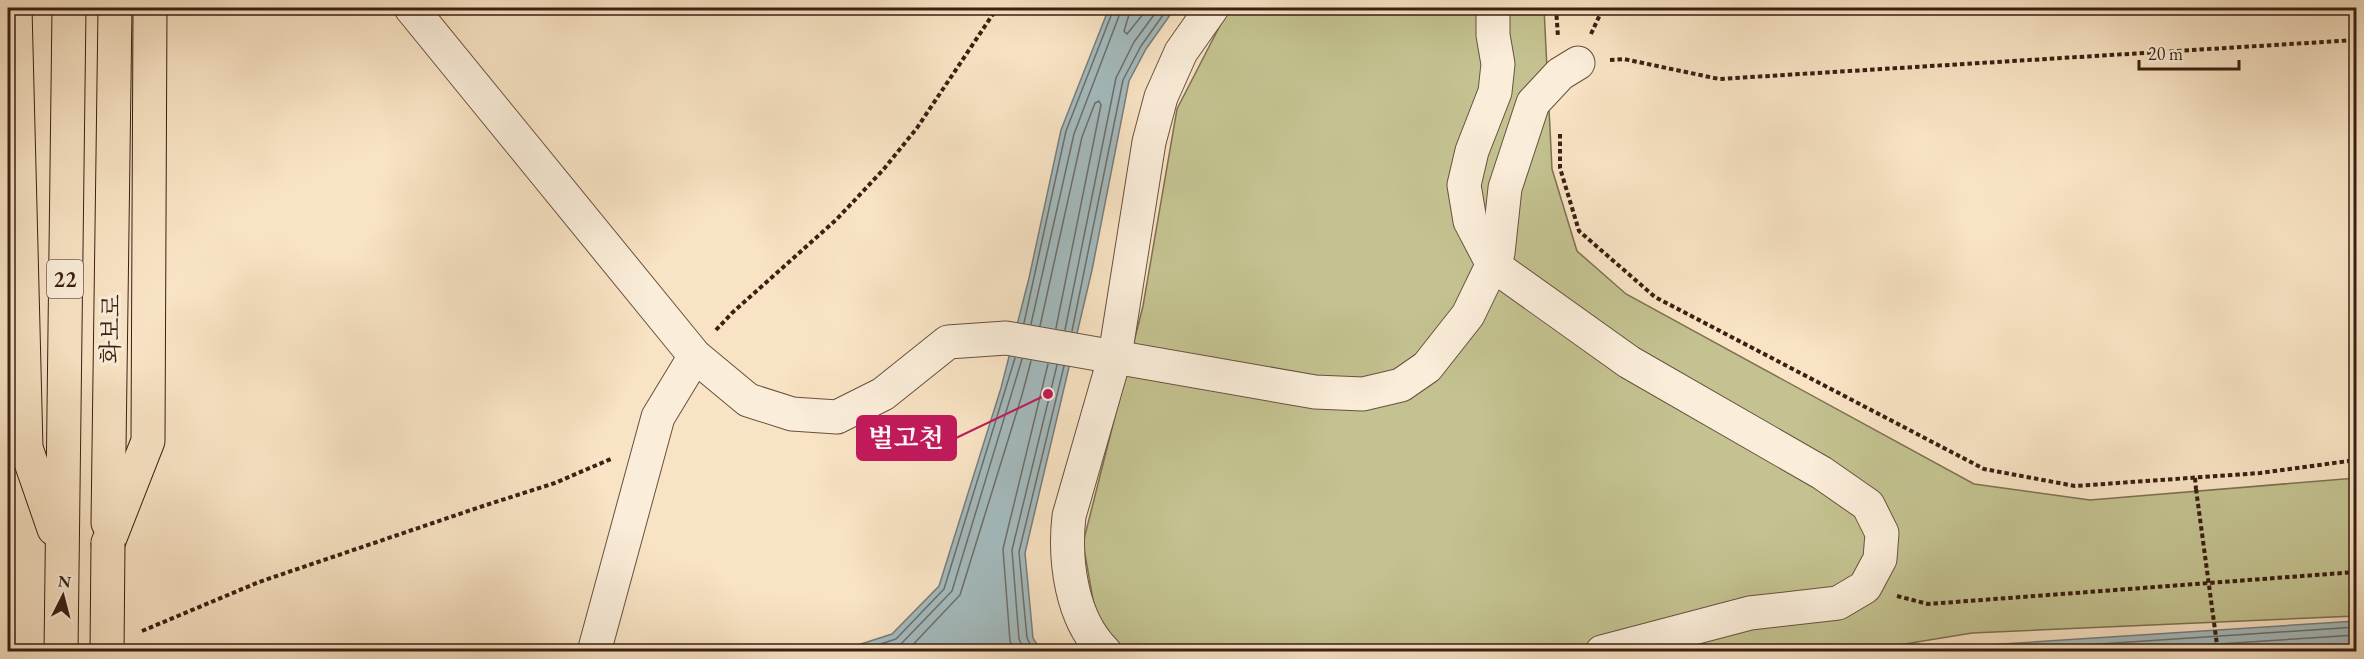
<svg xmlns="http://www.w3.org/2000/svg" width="2364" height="659" font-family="'EB Garamond','Noto Serif KR',serif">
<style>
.green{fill:#c3c290;stroke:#7e7051;stroke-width:1.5}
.water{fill:#a3bbbf;stroke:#797d7a;stroke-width:1.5}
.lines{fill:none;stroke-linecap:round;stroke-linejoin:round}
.shore{stroke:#6e6d68;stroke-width:1.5}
.minor-casing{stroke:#6a503e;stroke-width:35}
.highway-casing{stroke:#3a1f12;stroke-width:35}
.path{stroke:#3a1f12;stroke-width:4;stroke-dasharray:4.5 3;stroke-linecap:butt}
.minor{stroke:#faedd9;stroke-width:33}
.highway{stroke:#f8e3c4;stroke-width:33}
.highway-bridge-casing{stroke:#3a1f12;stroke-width:35;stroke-linecap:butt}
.path-bridge{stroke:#3a1f12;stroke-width:4;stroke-dasharray:4.5 3;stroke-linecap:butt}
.highway-bridge{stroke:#f8e3c4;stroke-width:33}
.labels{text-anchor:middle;stroke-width:6;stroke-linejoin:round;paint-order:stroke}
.shield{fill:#faedd9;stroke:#745d4e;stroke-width:1.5}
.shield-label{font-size:22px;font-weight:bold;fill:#3a1f12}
.street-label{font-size:24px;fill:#3a1f12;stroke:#faedd9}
.leader{fill:none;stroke:#c2185b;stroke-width:2}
.callout-dot{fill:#c2185b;stroke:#faedd9;stroke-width:2}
.callout{fill:#c2185b;stroke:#c2185b;stroke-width:2}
.callout-label{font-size:26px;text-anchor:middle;font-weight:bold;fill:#fff}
</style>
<rect width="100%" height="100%" fill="#f8e3c4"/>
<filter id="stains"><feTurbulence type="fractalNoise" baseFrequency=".00333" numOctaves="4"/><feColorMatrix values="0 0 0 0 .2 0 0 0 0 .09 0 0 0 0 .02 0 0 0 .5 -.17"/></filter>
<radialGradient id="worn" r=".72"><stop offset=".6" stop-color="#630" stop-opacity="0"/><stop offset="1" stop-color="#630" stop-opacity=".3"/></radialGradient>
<!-- green -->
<polygon class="green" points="1229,8 1544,8 1552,169 1577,251 1626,294 1974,484 2090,500 2356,478 2356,616 1972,633 1856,652 1122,651 1095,611 1083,543 1143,306 1177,109"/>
<!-- water -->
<g class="water">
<polygon points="1109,8 1175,8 1146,49 1129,81 1092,270 1025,553 1033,638 1041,651 836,652 892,634 939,586 1001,388 1029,278 1061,130"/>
<polygon points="2356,621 2356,651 1920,651 1940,648"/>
</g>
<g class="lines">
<!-- shore -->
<g class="shore">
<polyline points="1131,8 1124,31 1127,34 1148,8"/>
<polyline points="1024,323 1066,131 1114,8"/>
<polyline points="1031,324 1074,134 1122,8"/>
<polyline points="1040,326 1082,137 1095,103 1099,101 1101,105 1056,328"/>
<polyline points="1065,330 1116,78 1134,42 1159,8"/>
<polyline points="1072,331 1123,80 1141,46 1168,8"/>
<polyline points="856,652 896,639 944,589 1015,358"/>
<polyline points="882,652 901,644 952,591 1022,359"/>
<polyline points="906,652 960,595 1022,395 1031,361"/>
<polyline points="1014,652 1010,641 1003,549 1048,364"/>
<polyline points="1025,652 1019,639 1012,550 1057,365"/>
<polyline points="1034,652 1027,638 1019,552 1064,366"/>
<polyline points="1978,652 2356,627"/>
<polyline points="2095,652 2356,635"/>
<polyline points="2236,652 2356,644"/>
</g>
<defs>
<g id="minor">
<polyline points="411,8 695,356 748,400 792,414 837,417 883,394 948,342 1006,338 1315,392 1363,394 1401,385 1427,367 1468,315 1498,253 1505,188 1533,103 1560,74 1578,63"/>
<polyline points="1493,8 1493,35 1498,64 1495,92 1472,151 1464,185 1470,221 1493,265 1629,362 1822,473 1868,505 1882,533 1880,559 1865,587 1838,603 1750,613 1602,652"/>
<polyline points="594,652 658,417 695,356"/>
<path d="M1105,652C1071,619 1064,560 1069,516L1115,356L1149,142L1161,97L1181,52L1212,8"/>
</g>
<g id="highway">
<polyline points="15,8 26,448 54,529"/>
<polyline points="108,523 115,8"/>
<polyline points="108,543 148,441 150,8"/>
<polyline points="61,652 69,8"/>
</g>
</defs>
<!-- minor casing -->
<use href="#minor" class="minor-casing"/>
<!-- highway casing -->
<use href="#highway" class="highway-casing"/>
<!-- path -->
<g class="path">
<polyline points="1556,8 1558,37"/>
<polyline points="1591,34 1603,8"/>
<polyline points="1610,60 1624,59 1719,79 2356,40"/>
<polyline points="1560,134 1560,168 1579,231 1655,297 1984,469 2075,486 2260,473 2356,460"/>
<polyline points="716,330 732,313 836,220 883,170 917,128 997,8"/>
<polyline points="2195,478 2196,489"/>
<polyline points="1897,596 1928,604 2356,572"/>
<polyline points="142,631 259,582 483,506 555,483 613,458"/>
</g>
<!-- minor -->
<use href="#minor" class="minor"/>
<!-- highway -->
<use href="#highway" class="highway"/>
<defs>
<polyline id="highway-bridge" points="107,652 108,543"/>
</defs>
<!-- highway-bridge casing -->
<use href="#highway-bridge" class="highway-bridge-casing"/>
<!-- path-bridge -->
<polyline class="path-bridge" points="2196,489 2218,652"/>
<!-- highway-bridge -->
<use href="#highway-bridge" class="highway-bridge"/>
</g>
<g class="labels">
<!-- shield labels -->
<rect class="shield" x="47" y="260" width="36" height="38" rx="4.5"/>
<g class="shield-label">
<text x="65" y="287">22</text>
</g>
<!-- street labels -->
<g class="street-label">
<text transform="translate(111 329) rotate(-89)" y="8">화보로</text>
</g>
</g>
<!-- callouts -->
<path class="leader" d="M1048 394L956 438"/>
<circle class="callout-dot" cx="1048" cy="394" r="6"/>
<rect class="callout" x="857" y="416" width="99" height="44" rx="6"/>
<g class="callout-label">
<text x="906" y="447">벌고천</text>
</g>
<!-- margin -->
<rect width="2364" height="659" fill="none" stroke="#f8e3c4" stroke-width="30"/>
<rect x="9" y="9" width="2346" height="641" fill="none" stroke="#3a1f12" stroke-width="3"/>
<rect x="15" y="15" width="2334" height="629" fill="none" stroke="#3a1f12" stroke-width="1.5"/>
<!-- north arrow -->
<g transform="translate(63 596) rotate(6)" stroke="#faedd9" stroke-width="4.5" paint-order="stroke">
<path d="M0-4.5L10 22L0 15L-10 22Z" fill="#3a1f12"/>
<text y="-9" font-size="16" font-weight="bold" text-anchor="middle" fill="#3a1f12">N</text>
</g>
<!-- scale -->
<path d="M2139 60v9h100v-9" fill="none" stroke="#3a1f12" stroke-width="3"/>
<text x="2148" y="60" font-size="18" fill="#3a1f12" stroke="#faedd9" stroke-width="4.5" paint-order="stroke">20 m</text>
<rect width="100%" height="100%" filter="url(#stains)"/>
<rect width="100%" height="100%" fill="url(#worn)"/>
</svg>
